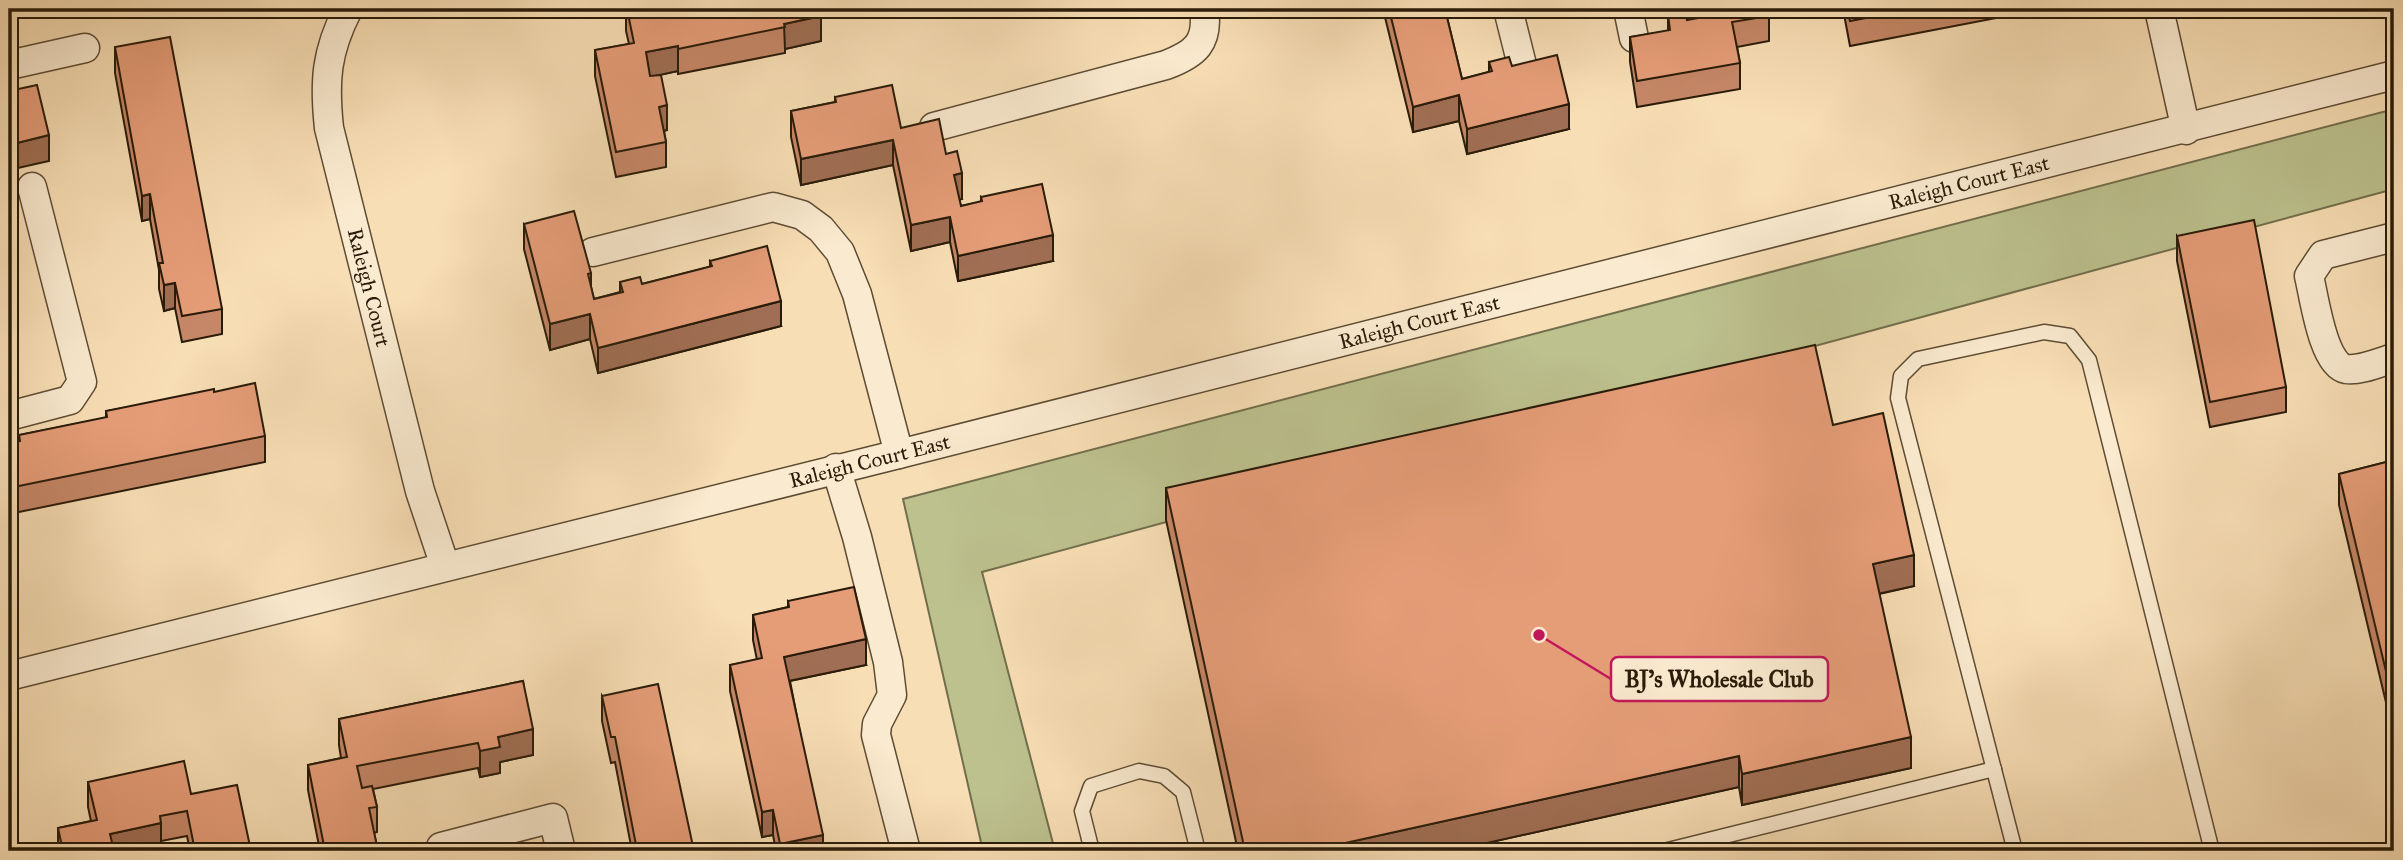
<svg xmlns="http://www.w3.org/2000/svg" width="2403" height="860" font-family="'IM FELL Great Primer',serif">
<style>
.green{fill:#bcc18e;stroke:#726e4c;stroke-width:2}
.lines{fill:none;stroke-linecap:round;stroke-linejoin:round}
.lane-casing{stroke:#5d4c34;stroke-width:17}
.street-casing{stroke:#5d4c34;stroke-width:31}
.lane{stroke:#faeacf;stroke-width:14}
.street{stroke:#faeacf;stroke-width:28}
.wall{fill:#c58767;stroke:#291b09;stroke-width:2}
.shaded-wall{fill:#a06e54;stroke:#291b09;stroke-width:2}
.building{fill:#e59d78;stroke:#291b09;stroke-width:2}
.labels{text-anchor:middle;stroke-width:7;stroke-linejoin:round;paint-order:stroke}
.street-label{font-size:21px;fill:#291b09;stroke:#faeacf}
.leader{fill:none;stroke:#c2185b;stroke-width:2.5}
.callout-dot{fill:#c2185b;stroke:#faeacf;stroke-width:2.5}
.callout{fill:#faeacf;stroke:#c2185b;stroke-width:2.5}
.callout-label{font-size:23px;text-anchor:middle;font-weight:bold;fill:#291b09}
</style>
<rect width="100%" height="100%" fill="#f8deb5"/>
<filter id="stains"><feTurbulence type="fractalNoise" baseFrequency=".00286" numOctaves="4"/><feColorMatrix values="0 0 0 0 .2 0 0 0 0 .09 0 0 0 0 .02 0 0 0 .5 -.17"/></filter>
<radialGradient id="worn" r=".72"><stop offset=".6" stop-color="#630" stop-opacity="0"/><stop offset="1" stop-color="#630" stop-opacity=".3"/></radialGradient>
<!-- green -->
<polygon class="green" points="2394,109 2394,189 982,572 1055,851 983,851 903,499"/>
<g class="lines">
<defs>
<g id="lane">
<polyline points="1092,851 1082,811 1091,786 1139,771 1164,776 1183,792 1198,851"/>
<polyline points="1664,851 1994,769"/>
<polyline points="2015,851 1898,398 1901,376 1918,359 2044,332 2070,336 2089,360 2212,851"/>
</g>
<g id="street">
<path id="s1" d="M348,9C326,52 324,81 329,128L420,491L445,566"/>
<polyline points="1508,9 1523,69"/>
<polyline points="1628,9 1634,38"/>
<polyline points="2159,9 2186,130"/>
<polyline points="9,65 85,48"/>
<path d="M934,127L1166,65C1195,54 1209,43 1204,9"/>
<path d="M2394,237L2323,255L2309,276C2314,296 2323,365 2346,369C2361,371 2380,362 2394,358"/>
<polyline points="593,252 773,207 802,215 821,229 840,252 857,294 899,454"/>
<polyline points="9,416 70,400 82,382 32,187"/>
<polyline points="836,468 857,537 888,662 892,695 877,724 876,735 906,851"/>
<path id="s2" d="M9,676L899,454L2394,75"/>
<polyline points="442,851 441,847 553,818 561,851"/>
</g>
</defs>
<!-- lane casing -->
<use href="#lane" class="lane-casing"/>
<!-- street casing -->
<use href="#street" class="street-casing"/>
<!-- lane -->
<use href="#lane" class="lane"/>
<!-- street -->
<use href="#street" class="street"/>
</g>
<!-- wall -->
<g class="wall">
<polygon points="626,9 819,9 821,41 785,49 785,53 678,74 678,71 658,75 667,130 664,131 666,142 666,167 616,177 595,76 595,50 629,44 626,31"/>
<polygon points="1383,9 1445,9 1462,79 1489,72 1489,62 1512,66 1569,129 1467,154 1459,121 1413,132"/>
<polygon points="1710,9 1768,9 1769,16 1769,41 1737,47 1740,63 1740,89 1637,107 1630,62 1630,37 1668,31 1668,15 1687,20 1711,16"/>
<polygon points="1843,9 2043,9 1850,46"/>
<polygon points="115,47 222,309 222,334 182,342 175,308 164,311 159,289 159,270 150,219 142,221 115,73"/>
<polygon points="835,97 901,128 946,154 962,199 959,199 961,206 981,202 981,197 1053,261 958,281 950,242 911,251 893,165 801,185 791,137 791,111 835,102"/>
<polygon points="524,224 591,273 591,287 594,299 620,292 620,282 642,284 710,267 710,261 781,326 598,373 590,339 550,350 524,249"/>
<polygon points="2177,236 2286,387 2286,412 2210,427 2177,261"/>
<polygon points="214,392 265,436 265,462 9,514 9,443 19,441 19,435 106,418 106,411"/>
<polygon points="1833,425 1914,586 1879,594 1911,768 1742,805 1739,787 1451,851 1238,851 1166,520 1166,488"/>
<polygon points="2394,460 2394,736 2339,505 2339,474"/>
<polygon points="788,601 866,665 790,681 823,851 776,851 773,835 762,837 730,691 730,665 757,660 753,640 753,615 788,607"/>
<polygon points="523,681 533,755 500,762 500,773 480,777 478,768 373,789 377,807 377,832 374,833 378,851 320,851 308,790 308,765 341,758 339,745 339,719"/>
<polygon points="602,696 694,851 632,851 615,762 611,763 602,721"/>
<polygon points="88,782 191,794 251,851 190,851 187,836 161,841 161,848 146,851 58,851 58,828 91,821 88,807"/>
</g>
<!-- shaded-wall -->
<g class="shaded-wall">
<polygon points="821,16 821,41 785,49 784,24"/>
<polygon points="678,46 678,71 646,78 646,52"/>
<polygon points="1459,95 1459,121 1413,132 1413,107"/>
<polygon points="1569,104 1569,129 1467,154 1467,129"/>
<polygon points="667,105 667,130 659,132 659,107"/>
<polygon points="49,135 49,161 9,170 9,145"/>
<polygon points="893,140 893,165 801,185 801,159"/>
<polygon points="962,173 962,199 954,200 954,175"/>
<polygon points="150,194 150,219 142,221 142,196"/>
<polygon points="950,217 950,242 911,251 911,225"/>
<polygon points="1053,235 1053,261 958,281 958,256"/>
<polygon points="175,283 175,308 164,311 164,285"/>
<polygon points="781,301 781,326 598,373 598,348"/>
<polygon points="590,314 590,339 550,350 550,324"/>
<polygon points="11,328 11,354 9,354 9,329"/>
<polygon points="1914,555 1914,586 1873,595 1873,564"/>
<polygon points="866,639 866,665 784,682 784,657"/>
<polygon points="533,729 533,755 500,762 500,773 480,777 480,751 498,737"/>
<polygon points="1911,737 1911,768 1742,805 1742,774"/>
<polygon points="1739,756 1739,787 1451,851 1309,851"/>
<polygon points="773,810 773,835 762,837 762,812"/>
<polygon points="161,823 161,848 146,851 110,851 110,834"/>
<polygon points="823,835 823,851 780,851 780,844"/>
</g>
<!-- building -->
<g class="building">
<polygon points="627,9 819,9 821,16 784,24 785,27 678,49 678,46 646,52 650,76 661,75 667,105 659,107 666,142 616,152 595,50 634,43"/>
<polygon points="1389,9 1445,9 1462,79 1492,71 1489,62 1509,57 1512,66 1557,55 1569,104 1467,129 1459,95 1413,107"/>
<polygon points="1719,9 1768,9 1769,16 1732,22 1740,63 1637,81 1630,37 1670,30 1668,15 1686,11 1687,20 1720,14"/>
<polygon points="1847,9 1912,9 1850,21"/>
<polygon points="170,37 222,309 182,316 175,283 164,285 159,263 163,263 150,194 142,196 115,47"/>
<polygon points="37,85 49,135 9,145 9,91"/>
<polygon points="892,85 901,128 939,119 946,154 957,151 962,173 954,175 961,206 982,201 981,197 1042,184 1053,235 958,256 950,217 911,225 893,140 801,159 791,111 836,102 835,97"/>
<polygon points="574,211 591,273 588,274 594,299 623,292 620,282 640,277 642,284 712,266 710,261 767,246 781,301 598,348 590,314 550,324 524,224"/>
<polygon points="2254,220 2286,387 2210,402 2177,236"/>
<polygon points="1815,345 1833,425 1883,413 1914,555 1873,564 1911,737 1742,774 1739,756 1309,851 1245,851 1166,488"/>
<polygon points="255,383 265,436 9,488 9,443 20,441 19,435 107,417 106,411 214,389 214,392"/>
<polygon points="2394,460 2394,705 2339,474"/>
<polygon points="854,587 866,639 784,657 823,835 780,844 773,810 762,812 730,665 762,658 753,615 789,607 788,601"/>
<polygon points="523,681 533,729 498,737 500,747 480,751 478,743 357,766 362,788 372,786 377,807 369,808 378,851 325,851 308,765 347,757 339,719"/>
<polygon points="658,684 694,851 645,851 643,844 636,845 615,737 611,737 602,696"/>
<polygon points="184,761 191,794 237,785 251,851 195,851 187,811 160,816 161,823 110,834 114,851 63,851 58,828 97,820 88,782"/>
</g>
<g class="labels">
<!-- street labels -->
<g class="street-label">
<text dy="7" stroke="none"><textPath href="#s2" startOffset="2021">Raleigh Court East</textPath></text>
<text dy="7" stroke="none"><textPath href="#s1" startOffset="287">Raleigh Court</textPath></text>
<text dy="7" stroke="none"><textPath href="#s2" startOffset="1454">Raleigh Court East</textPath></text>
<text dy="7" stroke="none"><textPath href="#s2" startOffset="887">Raleigh Court East</textPath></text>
</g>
</g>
<!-- callouts -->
<path class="leader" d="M1539 635L1611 679"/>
<circle class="callout-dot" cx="1539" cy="635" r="7"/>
<rect class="callout" x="1611" y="657" width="217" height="44" rx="7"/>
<g class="callout-label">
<text x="1719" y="687">BJ's Wholesale Club</text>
</g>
<!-- margin -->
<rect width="2403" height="860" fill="none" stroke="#f8deb5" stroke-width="35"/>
<rect x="10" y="10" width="2382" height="839" fill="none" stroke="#291b09" stroke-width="3.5"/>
<rect x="18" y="18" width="2368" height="825" fill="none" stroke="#291b09" stroke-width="2"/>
<rect width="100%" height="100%" filter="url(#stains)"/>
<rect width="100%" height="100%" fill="url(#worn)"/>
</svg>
